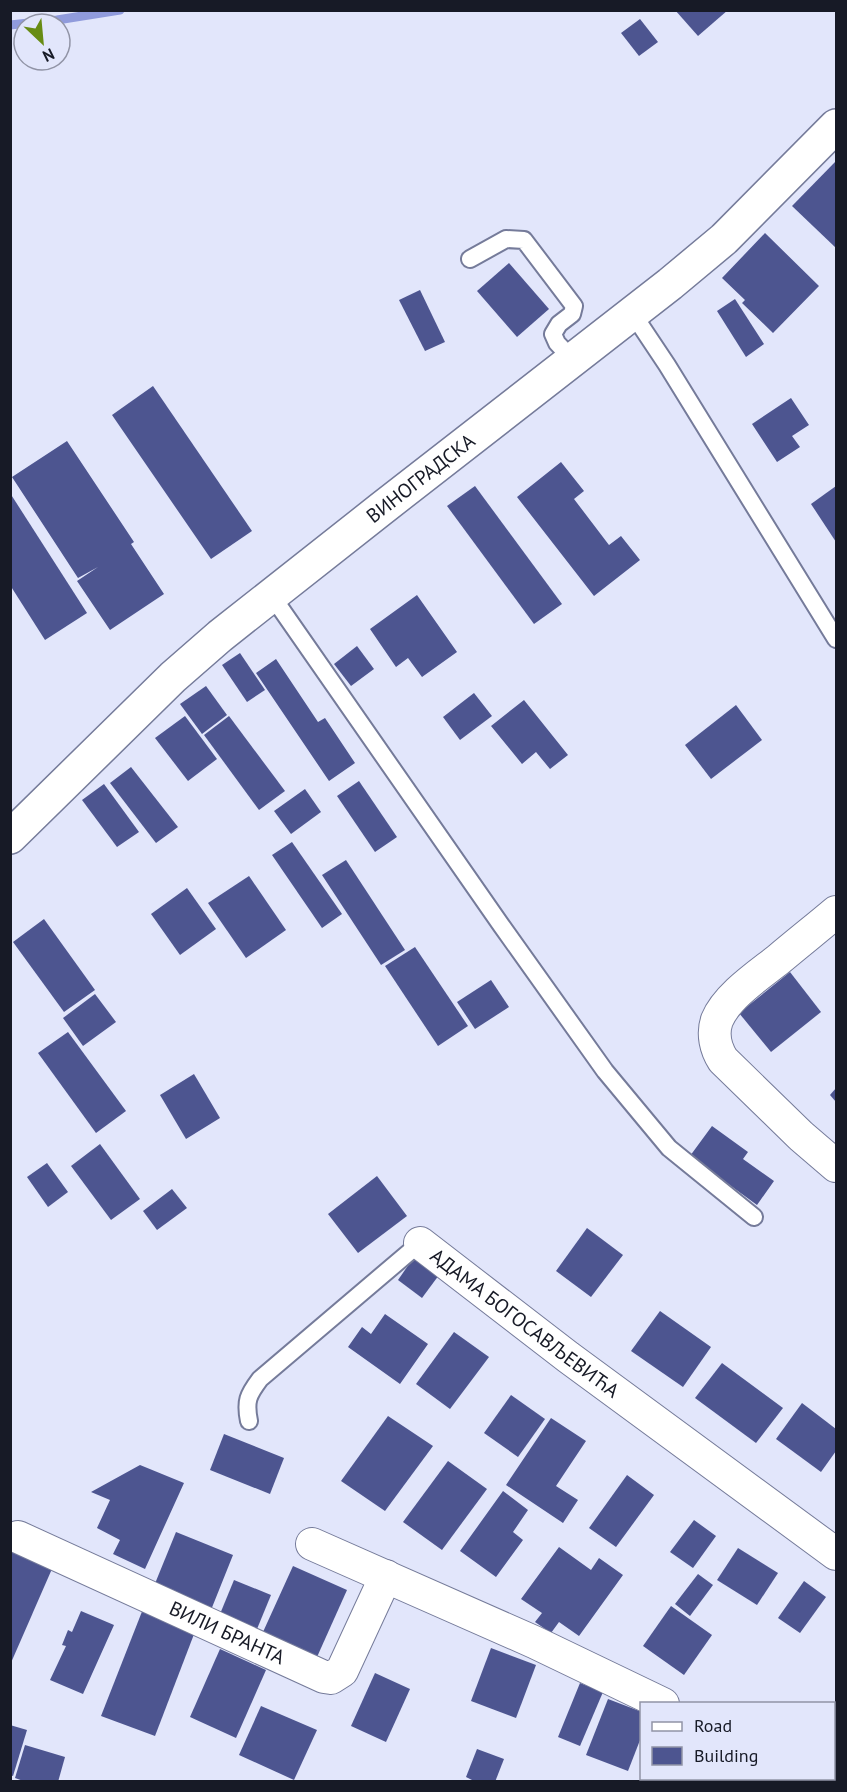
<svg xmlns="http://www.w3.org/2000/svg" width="847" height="1792" font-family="'PT Sans',sans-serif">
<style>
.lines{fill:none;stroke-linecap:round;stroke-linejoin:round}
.stream{stroke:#909bdc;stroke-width:9}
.building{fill:#4d5590}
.lane-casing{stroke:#757b9a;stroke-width:20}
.street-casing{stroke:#757b9a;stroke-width:34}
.secondary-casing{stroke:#757b9a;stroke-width:36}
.lane{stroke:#fff;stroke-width:16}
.street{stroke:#fff;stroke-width:32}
.secondary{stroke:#fff;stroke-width:33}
.labels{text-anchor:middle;stroke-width:6;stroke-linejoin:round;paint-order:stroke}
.street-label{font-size:20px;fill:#171a26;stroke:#e2e6fb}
</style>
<rect width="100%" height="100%" fill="#e2e6fb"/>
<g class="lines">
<!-- stream -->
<polyline class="stream" points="10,25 57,20 120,10"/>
</g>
<!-- building -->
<g class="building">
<polygon points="675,10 728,10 698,36"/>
<polygon points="640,19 658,42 639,56 621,33"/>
<polygon points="836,161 836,248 792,206"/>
<polygon points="765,233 819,286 773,333 742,303 745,300 722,278"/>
<polygon points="509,263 549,309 517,337 477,291"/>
<polygon points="420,290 445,342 425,351 399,300"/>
<polygon points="735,299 764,344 746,357 717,311"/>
<polygon points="153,386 252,531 211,559 112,415"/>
<polygon points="791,398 809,425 792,436 800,447 777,462 752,424"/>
<polygon points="67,441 134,542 131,544 164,594 110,630 77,581 98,567 78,578 12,477"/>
<polygon points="561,462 584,491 574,499 609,545 621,536 640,560 594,596 517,497"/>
<polygon points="475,486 562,604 534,624 447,506"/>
<polygon points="836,486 836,542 811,504"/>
<polygon points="10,493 87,613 45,640 10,585"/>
<polygon points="417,595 457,652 422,677 408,658 396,667 370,629"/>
<polygon points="357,646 374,669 351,686 334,664"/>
<polygon points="240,653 265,690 247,702 222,665"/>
<polygon points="276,659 318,722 325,718 355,763 329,781 256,673"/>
<polygon points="206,686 227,715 202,734 180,704"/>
<polygon points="474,693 492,716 460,740 443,717"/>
<polygon points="524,700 568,755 550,769 536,752 522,764 491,726"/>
<polygon points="736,705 762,740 711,779 685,745"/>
<polygon points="185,716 217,759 188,781 155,738"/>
<polygon points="229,716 285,791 259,810 204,735"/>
<polygon points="131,767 178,827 156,843 110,783"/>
<polygon points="359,781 397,837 375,852 337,796"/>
<polygon points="104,784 139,832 117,847 82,800"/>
<polygon points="305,789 321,812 291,834 274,811"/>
<polygon points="292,842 342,914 322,928 272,855"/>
<polygon points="346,860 405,950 381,965 322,875"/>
<polygon points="249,876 286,930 246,958 208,903"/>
<polygon points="187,888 216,929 180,955 151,914"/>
<polygon points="44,919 95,990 64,1012 13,942"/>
<polygon points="415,947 468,1026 438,1046 385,966"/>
<polygon points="790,972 821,1012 771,1052 739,1013"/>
<polygon points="491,980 509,1007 475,1029 457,1002"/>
<polygon points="95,994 116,1022 83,1046 63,1018"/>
<polygon points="68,1032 126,1111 96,1133 38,1053"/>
<polygon points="194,1074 220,1118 186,1139 160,1095"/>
<polygon points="836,1088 836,1102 830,1095"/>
<polygon points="712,1126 748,1152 743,1159 774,1181 757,1205 690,1156"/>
<polygon points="100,1144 140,1199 111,1220 71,1166"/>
<polygon points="47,1163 68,1192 48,1207 27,1177"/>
<polygon points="377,1176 407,1216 358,1253 328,1214"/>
<polygon points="172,1189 187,1208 157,1230 143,1211"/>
<polygon points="587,1228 623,1255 591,1297 556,1271"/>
<polygon points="414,1257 439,1275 422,1298 398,1280"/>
<polygon points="660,1311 711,1347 683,1387 631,1351"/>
<polygon points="385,1314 428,1344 400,1384 348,1347 362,1327 371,1334"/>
<polygon points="454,1332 489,1357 450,1409 416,1384"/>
<polygon points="722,1363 783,1408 756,1443 695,1398"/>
<polygon points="511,1395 545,1419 518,1457 484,1433"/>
<polygon points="802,1403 836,1429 836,1451 821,1472 776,1439"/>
<polygon points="388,1416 433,1446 385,1511 341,1481"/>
<polygon points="551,1418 586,1441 556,1486 578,1500 563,1523 506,1485"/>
<polygon points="224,1434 284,1458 270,1494 210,1470"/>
<polygon points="448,1461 487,1489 442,1550 403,1522"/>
<polygon points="140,1465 184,1483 145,1569 113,1554 120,1540 97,1528 110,1500 91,1492"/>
<polygon points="627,1475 654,1495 616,1547 589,1528"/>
<polygon points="503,1491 528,1510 513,1532 523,1540 496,1577 460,1551"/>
<polygon points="694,1520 716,1536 693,1568 670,1552"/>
<polygon points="176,1532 233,1555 211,1610 154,1586"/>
<polygon points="10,1545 55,1562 10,1665"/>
<polygon points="559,1547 591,1570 599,1558 623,1575 579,1636 559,1622 551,1633 535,1622 542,1613 521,1599"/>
<polygon points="738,1548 778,1573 757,1605 717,1580"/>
<polygon points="293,1566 347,1590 317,1657 263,1632"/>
<polygon points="698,1574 713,1585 690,1616 675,1604"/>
<polygon points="234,1580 271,1595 257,1629 220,1614"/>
<polygon points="804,1581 826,1597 800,1633 778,1618"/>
<polygon points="671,1606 712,1635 684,1675 643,1646"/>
<polygon points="143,1609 196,1629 155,1736 101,1716"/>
<polygon points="81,1611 114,1625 83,1694 50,1680 66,1646 62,1645 68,1630 72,1632"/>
<polygon points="491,1648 536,1665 516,1718 471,1701"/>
<polygon points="220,1649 266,1670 236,1738 190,1717"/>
<polygon points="375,1673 410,1689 386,1742 351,1726"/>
<polygon points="580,1683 603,1692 580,1746 558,1737"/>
<polygon points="608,1699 642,1712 642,1735 628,1771 586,1755"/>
<polygon points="261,1706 317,1730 294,1780 239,1755"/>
<polygon points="10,1725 27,1730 13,1776 10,1775"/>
<polygon points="25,1745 65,1757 58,1782 26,1782 15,1778"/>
<polygon points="477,1749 504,1759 495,1782 476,1782 466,1777"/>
</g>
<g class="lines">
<defs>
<g id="lane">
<polyline points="470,259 506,239 524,240 574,306 572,314 559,324 553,334 557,343 573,360"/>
<polyline points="633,314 667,365 836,639"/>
<polyline points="272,596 501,925 605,1071 669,1148 754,1217"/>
<path d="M249,1421C245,1401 248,1395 260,1379L420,1243"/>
</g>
<g id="street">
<path d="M836,912C817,928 798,943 779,959C759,975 727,996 717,1020C712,1034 716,1049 723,1060L801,1136L836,1166"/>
<path id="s1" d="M420,1243L568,1357L836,1554"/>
<path id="s2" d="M18,1537L324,1677L331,1678L342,1671L386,1576"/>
<polyline points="312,1544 534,1642 663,1704"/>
<polyline points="826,1778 832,1782"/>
</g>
<g id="secondary">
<path id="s3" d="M10,837L173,677L220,636L381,509L670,284L724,239L836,126"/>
</g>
</defs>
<!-- lane casing -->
<use href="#lane" class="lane-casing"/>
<!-- street casing -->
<use href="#street" class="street-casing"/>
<!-- secondary casing -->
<use href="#secondary" class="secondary-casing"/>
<!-- lane -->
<use href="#lane" class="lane"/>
<!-- street -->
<use href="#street" class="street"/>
<!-- secondary -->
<use href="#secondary" class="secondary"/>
</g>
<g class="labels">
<!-- street labels -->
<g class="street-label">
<text dy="7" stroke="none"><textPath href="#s3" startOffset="546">ВИНОГРАДСКА</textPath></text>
<text dy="7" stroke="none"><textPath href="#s1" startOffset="132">АДАМА БОГОСАВЉЕВИЋА</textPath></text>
<text dy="7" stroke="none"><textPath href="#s2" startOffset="230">ВИЛИ БРАНТА</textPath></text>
</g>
</g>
<!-- border -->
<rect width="847" height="1792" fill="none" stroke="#171a26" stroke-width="24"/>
<!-- legend -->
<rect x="640" y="1702" width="195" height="78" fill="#e2e6fb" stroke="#9194a6" stroke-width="1.5"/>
<rect x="652" y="1722" width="30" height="9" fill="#ffffff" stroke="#9194a6" stroke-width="1.5"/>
<text x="694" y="1732" font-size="18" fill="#171a26">Road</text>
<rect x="652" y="1747" width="30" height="18" fill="#4d5590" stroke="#9194a6" stroke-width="1.5"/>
<text x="694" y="1762" font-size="18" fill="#171a26">Building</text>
<!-- north arrow -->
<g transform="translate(42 42) rotate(154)"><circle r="28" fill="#e2e6fb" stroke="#9194a6" stroke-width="1.5"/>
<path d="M0-4.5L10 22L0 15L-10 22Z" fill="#688c14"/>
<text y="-9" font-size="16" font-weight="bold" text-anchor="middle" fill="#171a26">N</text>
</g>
</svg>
